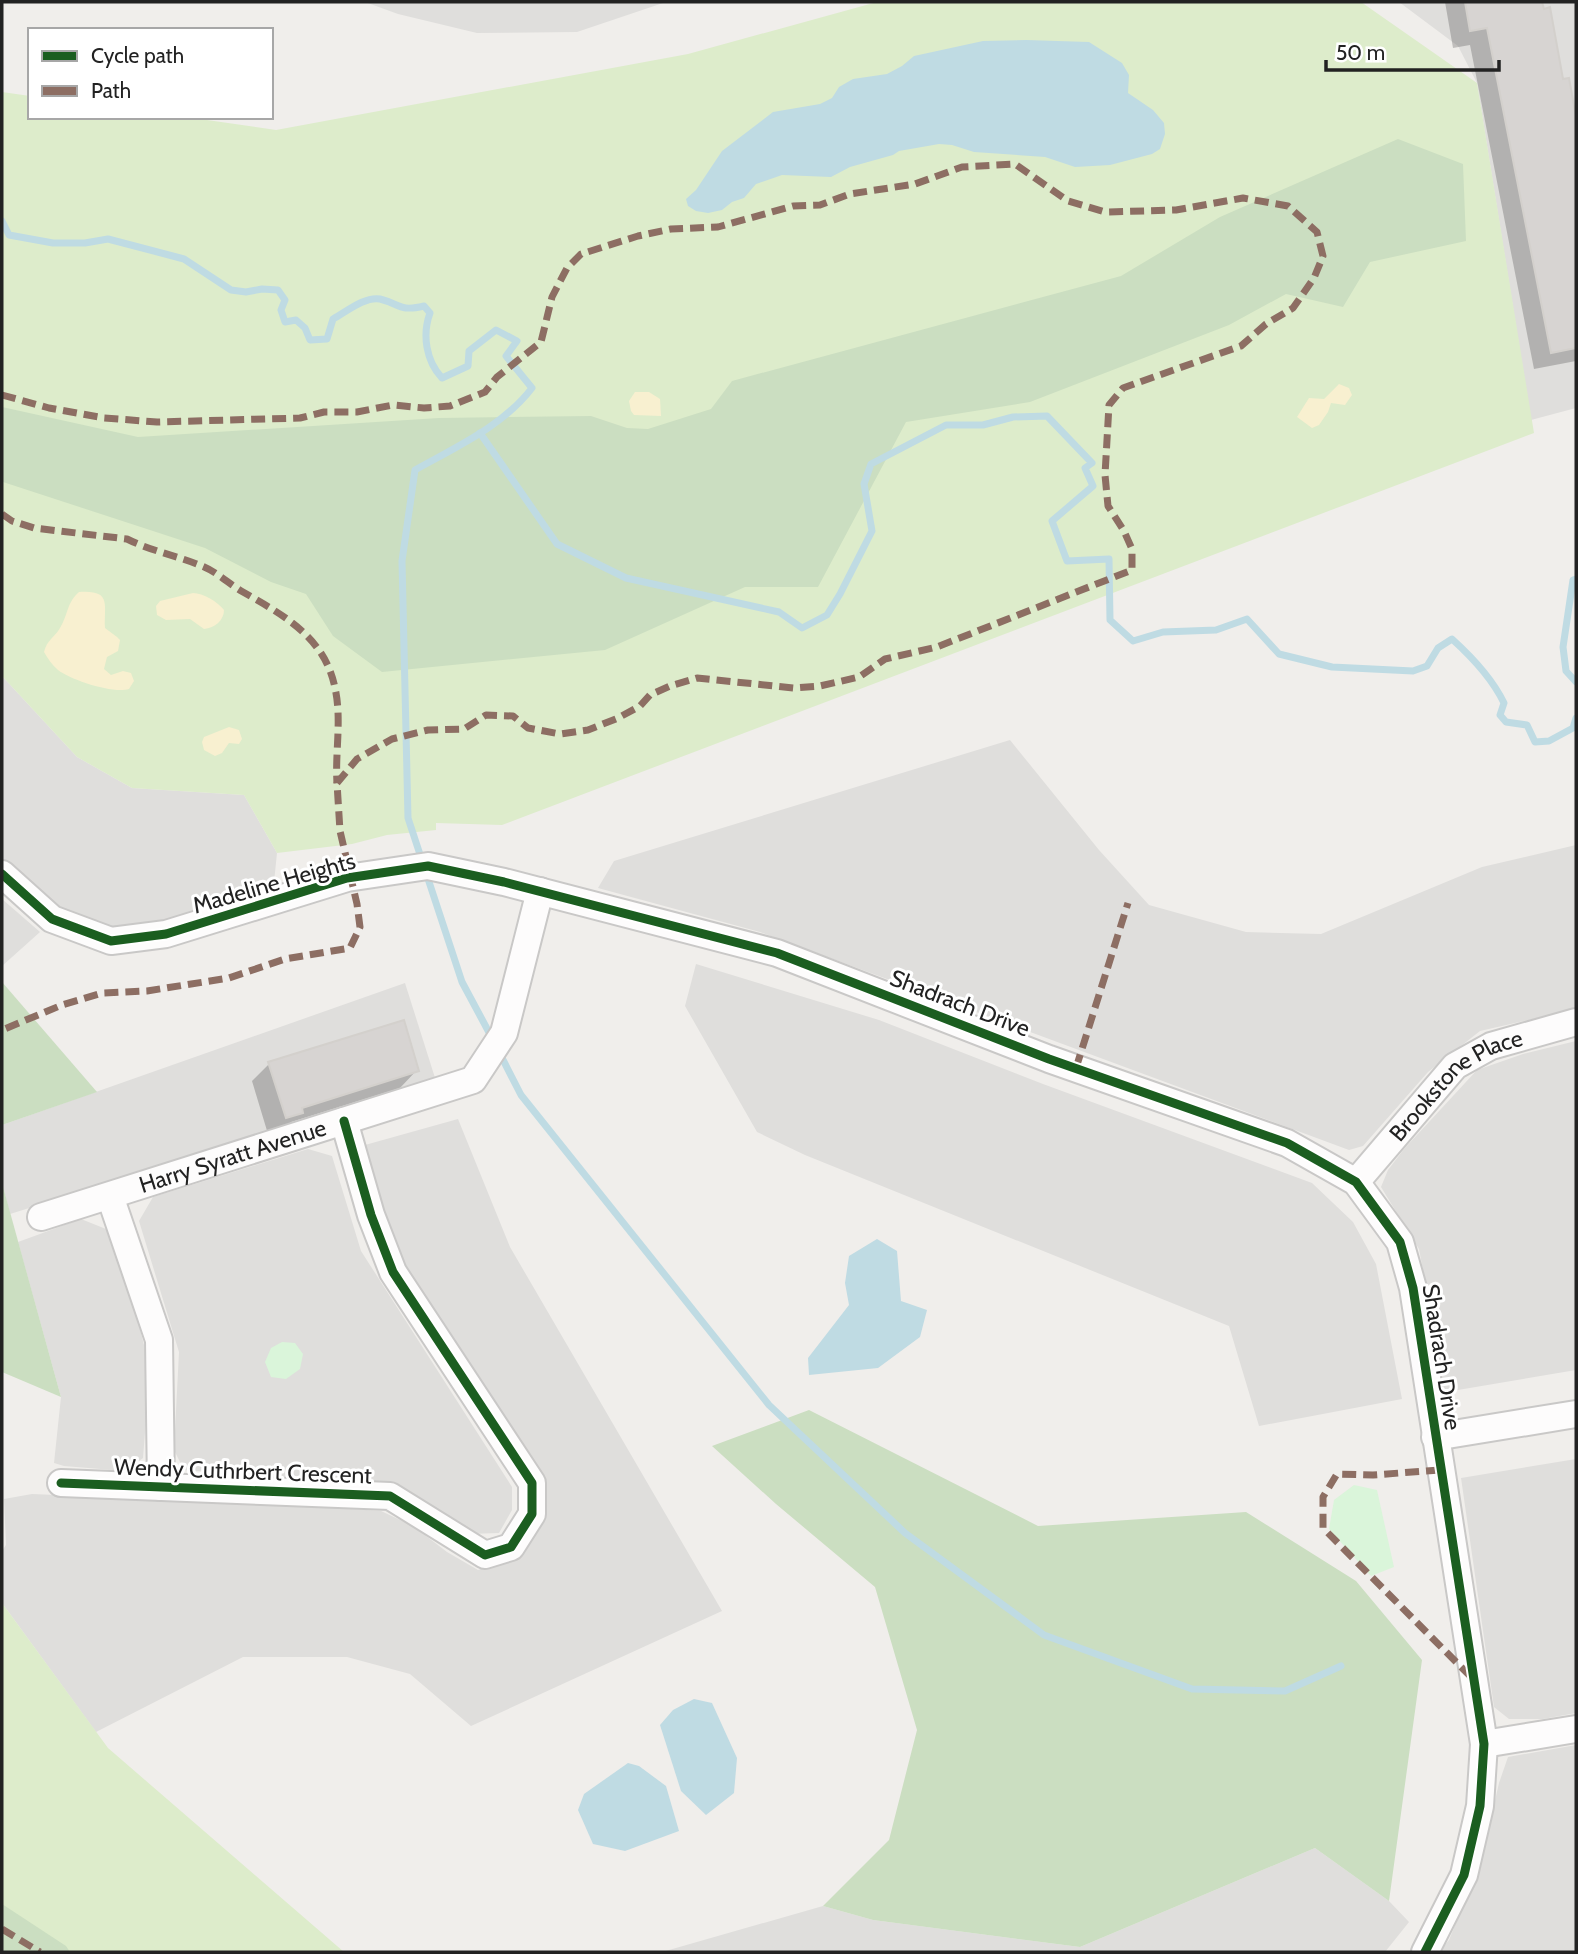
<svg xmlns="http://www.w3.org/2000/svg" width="1578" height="1954" font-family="Cabin,sans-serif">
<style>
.residential{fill:#dfdedc}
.grass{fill:#ddeccb}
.forest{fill:#cbdec1}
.sand{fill:#f8f0d0}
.park{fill:#daf5da}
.water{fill:#bfdbe3}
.shadow{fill:#0003}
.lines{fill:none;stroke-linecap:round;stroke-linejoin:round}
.stream{stroke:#bfdbe3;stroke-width:7}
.building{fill:#d7d4d2;stroke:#d3d0cc;stroke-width:2}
.street-casing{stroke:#c9c8c7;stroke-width:30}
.street{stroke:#fdfcfc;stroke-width:26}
.quiet{stroke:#8d6e63;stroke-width:7;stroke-dasharray:14 7;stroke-linecap:butt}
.cycleway-casing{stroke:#fff;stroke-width:13}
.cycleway{stroke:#1b5e20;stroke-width:9}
.labels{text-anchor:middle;stroke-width:6;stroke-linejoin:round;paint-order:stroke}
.street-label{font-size:23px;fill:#222;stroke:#fff}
</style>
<rect width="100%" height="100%" fill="#f0eeeb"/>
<!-- residential -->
<g class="residential">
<polygon points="365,2 666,2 577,32 477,33 398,14"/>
<polygon points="1399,2 1576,2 1576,408 1531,420 1477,83 1458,46"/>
<polygon points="2,676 77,757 132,788 244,795 277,853 273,892 233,908 129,929 88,925 28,887 2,862"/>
<polygon points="1010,740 1099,850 1149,905 1246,932 1321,934 1482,867 1576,845 1576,1009 1480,1031 1428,1072 1363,1146 1349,1150 760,932 598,888 614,861"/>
<polygon points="2,899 40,932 2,966"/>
<polygon points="696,964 879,1020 1043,1084 1312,1183 1353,1222 1376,1264 1402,1399 1259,1426 1229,1326 805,1155 757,1132 685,1006"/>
<polygon points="405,983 436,1081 10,1214 2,1183 2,1125"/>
<polygon points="1576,1041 1576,1370 1446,1392 1438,1372 1431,1313 1419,1249 1381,1187 1388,1170 1404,1149 1477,1070 1523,1054"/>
<polygon points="458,1119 510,1247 722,1611 471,1726 410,1674 347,1657 243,1657 96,1732 2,1603 2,1551 6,1545 4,1499 32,1494 294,1505 381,1511 413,1526 447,1552 478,1570 504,1561 531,1537 546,1504 540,1483 408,1274 391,1243 363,1161 365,1145"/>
<polygon points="308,1149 332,1156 361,1251 512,1487 512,1510 499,1533 469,1534 406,1490 331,1480 184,1470 174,1450 179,1352 139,1221 153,1197"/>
<polygon points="81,1219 116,1233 150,1369 143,1458 125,1471 64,1466 54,1463 61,1397 18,1242"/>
<polygon points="1576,1459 1576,1713 1543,1719 1509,1719 1494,1707 1461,1478"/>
<polygon points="1576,1745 1576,1952 1439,1952 1449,1940 1481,1862 1499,1783 1508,1757"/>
<polygon points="1315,1848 1389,1901 1409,1922 1385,1952 662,1952 823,1906 873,1920 1080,1947"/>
</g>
<!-- grass -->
<g class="grass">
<polygon points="877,2 1361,2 1477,83 1534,433 502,825 436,823 436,830 387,835 352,844 277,853 244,795 132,788 77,757 2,676 2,92 30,96 30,117 186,117 276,130 688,54"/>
<polygon points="2,1603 108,1748 344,1952 2,1952"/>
</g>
<!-- forest -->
<g class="forest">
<polygon points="1398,139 1463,164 1466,241 1370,262 1343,307 1286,294 1229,325 1030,402 906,422 818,587 745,587 605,650 382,672 333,636 306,594 271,582 205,548 3,482 2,477 2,407 138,437 439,418 591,416 627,428 648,429 711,409 732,381 1121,276 1220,217"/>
<polygon points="2,982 97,1092 2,1125"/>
<polygon points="2,1183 61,1397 2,1372"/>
<polygon points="809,1410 1038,1526 1246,1512 1356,1581 1422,1660 1389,1901 1315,1848 1080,1947 873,1920 823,1906 889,1840 917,1730 875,1587 776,1504 712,1446"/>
<polygon points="2,1904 66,1946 70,1952 2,1952"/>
</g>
<!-- sand -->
<g class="sand">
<polygon points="1339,384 1349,388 1352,395 1345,405 1331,403 1328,412 1319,425 1312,428 1297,417 1309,398 1324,399"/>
<polygon points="635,392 649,392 660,399 661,416 634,415 631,411 629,401"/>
<path d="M79,592C112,590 104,604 105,628L117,637L120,640L118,651L107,657L104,669L111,675L123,671L131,673L134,681L129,689C113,694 71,680 58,670C52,665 48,659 44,652C47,640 54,638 60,628C68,615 67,602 79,592Z"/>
<path d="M193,593C203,593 218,602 224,610C224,620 215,628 204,629L190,619L166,620L157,615L156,606L160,601Z"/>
<polygon points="229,727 239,730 242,739 239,744 229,743 222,753 215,756 204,750 202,742 204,737"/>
</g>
<!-- park -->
<g class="park">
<polygon points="282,1342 295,1343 303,1354 300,1369 286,1379 271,1377 265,1362 271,1348"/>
<polygon points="1354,1485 1377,1490 1394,1567 1371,1576 1329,1529 1334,1500"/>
</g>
<!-- water -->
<g class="water">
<polygon points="1026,40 1089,42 1122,63 1129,75 1128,93 1153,110 1164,123 1165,134 1160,149 1152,154 1110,165 1075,167 1045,157 974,152 952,145 939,144 899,151 893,155 850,167 831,177 782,175 756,184 744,198 732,202 722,210 708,213 696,211 688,206 686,199 696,190 722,151 773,112 820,104 832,98 839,87 853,79 887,74 902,66 914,56 983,41"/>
<polygon points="877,1239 897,1251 901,1301 927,1310 920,1337 878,1368 809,1375 808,1358 849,1305 845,1283 849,1256"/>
<polygon points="694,1699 712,1703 737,1758 734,1793 706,1815 681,1791 660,1725 673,1710"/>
<polygon points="628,1763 639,1766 666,1786 679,1831 625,1851 593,1844 578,1810 584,1794"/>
</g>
<!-- shadow -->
<g class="shadow">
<polygon points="1445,2 1541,2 1561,81 1567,80 1576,128 1576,361 1534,369 1470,45 1453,48"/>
<polygon points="269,1064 417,1070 400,1088 291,1122 284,1129 268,1134 252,1081"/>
</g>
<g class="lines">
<!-- stream -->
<g class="stream">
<path d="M2,221L9,235L53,243H85L108,239L184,259L231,290L246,292L262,289L278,290L285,300L281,310L285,322L296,320L305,328L310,340L327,339L333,319C346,312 365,296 380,299C400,304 399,312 424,306L430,313C422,335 426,361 442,378L468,366L469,351L496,330L517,341L506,356L532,388C503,426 456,447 415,470L402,561L408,818L462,982L492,1038"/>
<path d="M480,433L557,544L626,578L779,612L802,628L827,615L840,594L872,531L864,484L871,464L946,425H983L1013,417L1047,416L1092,463L1085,468L1093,486L1052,521L1067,561L1109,559L1110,620L1133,641L1163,632L1216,630L1247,619L1279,654L1332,667L1413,671L1427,666L1438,648L1452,639C1473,658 1492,678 1504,703L1500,715L1506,722L1527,725L1535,742L1549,741L1573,728L1576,718"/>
<polyline points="1576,579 1573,580 1563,647 1566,671 1576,682"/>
<polyline points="499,1052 521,1095 769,1405 905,1533 1044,1635 1192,1689 1285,1691 1341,1666"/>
</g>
</g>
<!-- building -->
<g class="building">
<polygon points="1465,2 1542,2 1544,9 1550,7 1563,79 1569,78 1576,117 1576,348 1551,353 1487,28 1470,31"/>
<polygon points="404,1020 419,1071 302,1108 303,1113 286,1118 268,1062"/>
</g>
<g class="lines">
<defs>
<g id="street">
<polyline points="2,874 52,919 111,941 166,934 347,878 428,866 504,882 777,953 1049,1059 1287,1143 1356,1182 1400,1242 1413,1288 1484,1744 1480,1806 1464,1875 1425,1952"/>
<path id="s1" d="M1356,1182L1455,1066L1491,1046L1576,1022"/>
<polyline points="110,1196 159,1340 161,1487"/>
<path id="s2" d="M41,1217L473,1080L504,1033L540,891"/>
<polyline points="1435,1437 1576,1414"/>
<polyline points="61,1483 390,1496 485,1555 511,1547 532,1514 532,1483 393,1272 371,1215 344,1121"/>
<polyline points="1484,1744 1576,1729"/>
</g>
</defs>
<!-- street casing -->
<use href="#street" class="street-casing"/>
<!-- street -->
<use href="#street" class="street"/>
<!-- quiet -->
<g class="quiet">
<polyline points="2,395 49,408 104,418 157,422 300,418 324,412 357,412 393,405 424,408 450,406 485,392 497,377 541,342 552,297 567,268 581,254 638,236 671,229 718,227 793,206 820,205 850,194 915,184 962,167 1015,164 1068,201 1105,212 1176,210 1243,198 1288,206 1317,232 1323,256 1314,278 1293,308 1266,324 1241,346 1123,388 1109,405 1105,475 1108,506 1124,531 1132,549 1132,570 937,647 885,659 859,677 820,686 794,688 697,678 670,686 650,695 640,706 618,718 588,730 560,734 528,728 513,716 486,715 464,729 428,730 392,739 357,759 337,783 340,831 357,904 360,927 350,948 285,959 229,978 147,991 102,993 62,1005 2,1030"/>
<path d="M2,514L12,521L34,528L127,539C151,551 178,556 202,566C217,572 229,584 243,592C283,615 325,637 335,688C342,719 335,752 337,783"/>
<polyline points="1076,1068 1128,903"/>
<polyline points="1440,1470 1373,1475 1337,1474 1323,1497 1323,1528 1473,1679"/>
<polyline points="2,1929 40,1952"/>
</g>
<defs>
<g id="cycleway">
<polyline points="2,874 52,919 111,941 166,934 347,878 428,866 504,882 777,953 1049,1059 1287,1143 1356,1182 1400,1242 1413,1288 1484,1744 1480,1806 1464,1875 1425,1952"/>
<polyline points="61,1483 390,1496 485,1555 511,1547 532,1514 532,1483 393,1272 371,1215 344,1121"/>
</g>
</defs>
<!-- cycleway casing -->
<use href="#cycleway" class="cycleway-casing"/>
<!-- cycleway -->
<use href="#cycleway" class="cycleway"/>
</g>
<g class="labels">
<!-- street labels -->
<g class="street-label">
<text transform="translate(274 883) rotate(-16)" y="8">Madeline Heights</text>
<text transform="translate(960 1003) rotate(21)" y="8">Shadrach Drive</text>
<text dy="8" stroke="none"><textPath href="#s1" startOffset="142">Brookstone Place</textPath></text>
<text dy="8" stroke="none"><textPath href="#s2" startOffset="201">Harry Syratt Avenue</textPath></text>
<text transform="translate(1442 1357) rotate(81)" y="8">Shadrach Drive</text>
<text transform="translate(243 1471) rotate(2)" y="8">Wendy Cuthrbert Crescent</text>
</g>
</g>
<!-- border -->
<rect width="1578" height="1954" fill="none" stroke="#222222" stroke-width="7"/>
<!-- legend -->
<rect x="28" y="28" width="245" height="91" fill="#ffffff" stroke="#a7a7a7" stroke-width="2"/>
<rect x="42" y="51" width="35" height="10" fill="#1b5e20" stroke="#a7a7a7" stroke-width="2"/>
<text x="91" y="63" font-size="21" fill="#222222">Cycle path</text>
<rect x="42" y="86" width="35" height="10" fill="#8d6e63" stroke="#a7a7a7" stroke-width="2"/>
<text x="91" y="98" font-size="21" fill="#222222">Path</text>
<!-- scale -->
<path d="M1326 60v10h173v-10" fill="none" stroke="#222222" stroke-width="3.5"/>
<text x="1336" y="60" font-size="21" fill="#222222" stroke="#ffffff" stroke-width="5" paint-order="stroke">50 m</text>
</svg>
